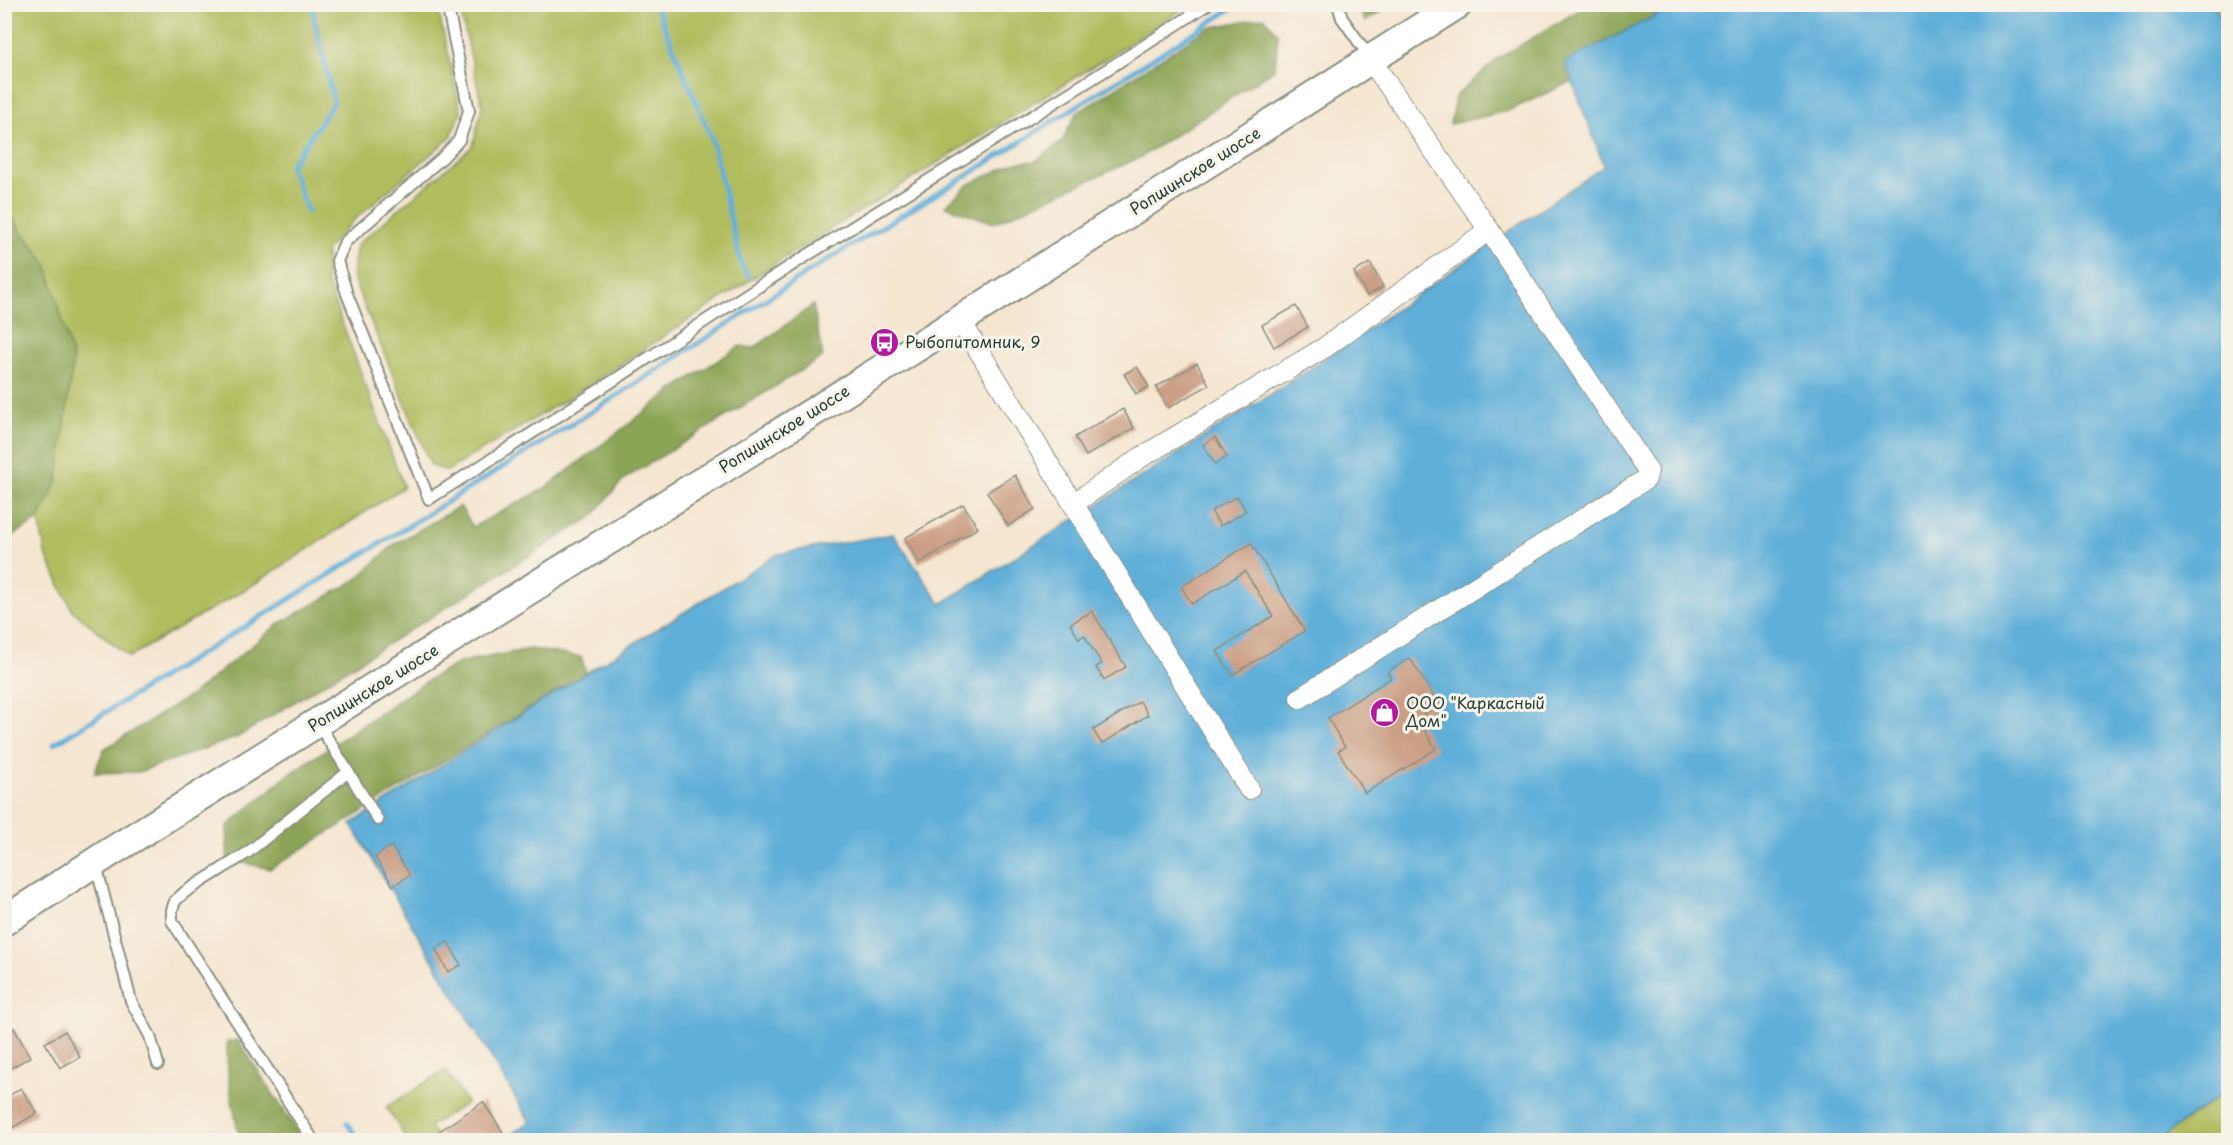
<svg xmlns="http://www.w3.org/2000/svg" width="2233" height="1145" font-family="'Playpen Sans',sans-serif">
<style>
.green{fill:#b0bc5d;stroke:#687c48;stroke-width:1.5}
.forest{fill:#8ca454;stroke:#567044;stroke-width:1.5}
.water{fill:#5eafd9;stroke:#3e7686;stroke-width:1.5}
.lines{fill:none;stroke-linecap:round;stroke-linejoin:round}
.stream{stroke:#5eafd9;stroke-width:5}
.building{fill:#cb9f85}
.lane-casing{stroke:#8a9282;stroke-width:14}
.street-casing{stroke:#8a9282;stroke-width:22}
.secondary-casing{stroke:#8a9282;stroke-width:32}
.lane{stroke:#fff;stroke-width:10}
.street{stroke:#fff;stroke-width:20}
.secondary{stroke:#fff;stroke-width:28}
.labels{text-anchor:middle;stroke-width:6;stroke-linejoin:round;paint-order:stroke}
.street-label{font-size:16px;fill:#1f3d34;stroke:#f7f3e8}
.poi-label{font-size:16px;fill:#1f3d34;stroke:#f7f3e8;text-anchor:start}
</style>
<rect width="100%" height="100%" fill="#f7f3e8"/>
<filter id="ink" filterUnits="userSpaceOnUse"><feTurbulence type="fractalNoise" baseFrequency=".0167" numOctaves="2"/><feDisplacementMap in="SourceGraphic" scale="12" xChannelSelector="R" yChannelSelector="G"/><feConvolveMatrix kernelMatrix="1 2 1 2 8 2 1 2 1" color-interpolation-filters="sRGB"/></filter>
<filter id="wash" filterUnits="userSpaceOnUse"><feTurbulence type="fractalNoise" baseFrequency=".008" numOctaves="4" result="noise"/><feDisplacementMap in="SourceGraphic" scale="24" xChannelSelector="R" yChannelSelector="G"/><feGaussianBlur stdDeviation="1.35" result="paint"/><feColorMatrix in="noise" values="0 0 0 0 0 0 0 0 0 0 0 0 0 0 0 0 0 1.4 0 .05"/><feComposite in="paint" operator="in"/></filter>
<g filter="url(#wash)">
<rect width="100%" height="100%" fill="#f5e6d0"/>
<!-- green -->
<g class="green">
<polygon points="4,5 437,5 461,111 451,137 354,220 326,251 327,283 404,487 251,586 129,657 72,610 45,553 39,520 73,359 47,265 5,208"/>
<polygon points="459,5 459,4 1189,5 1124,47 773,265 577,393 447,471 431,466 352,276 357,245 473,146 482,106"/>
<polygon points="2213,5 2228,5 2228,30"/>
<polygon points="446,1070 467,1103 430,1126 439,1140 407,1140 386,1107"/>
<polygon points="2228,1089 2228,1140 2158,1140"/>
</g>
<!-- forest -->
<g class="forest">
<polygon points="1589,4 1704,5 1597,70 1508,111 1450,124 1455,97 1497,59"/>
<polygon points="1357,5 1391,5 1365,22"/>
<polygon points="1264,17 1278,34 1275,69 1141,157 994,223 945,206 968,185 1013,163 1036,161 1062,141 1076,114 1208,28"/>
<polygon points="4,208 47,265 73,359 58,479 39,520 5,540"/>
<polygon points="813,305 823,357 624,479 592,517 238,737 139,772 94,773 104,749 193,694 277,625 356,580 393,545 460,506 473,527 547,487 675,388 740,346 754,348"/>
<polygon points="530,649 581,657 586,673 270,869 227,859 227,826 288,775 430,679 461,662"/>
<path d="M238,1040L303,1140H240C233,1107 226,1077 227,1042Z"/>
</g>
<!-- water -->
<polygon class="water" points="2213,4 2228,30 2228,1089 2158,1140 502,1140 530,1122 351,824 586,673 778,554 893,534 941,604 1301,375 1604,166 1565,62 1676,5"/>
<g class="lines">
<!-- stream -->
<g class="stream">
<polyline points="655,4 712,140 742,267 749,276"/>
<polyline points="308,212 290,166 334,103 311,4"/>
<polyline points="54,744 407,527 626,390 824,262 960,180 1239,4"/>
<polyline points="347,1123 359,1140"/>
</g>
</g>
<g id="blocks">
<!-- building -->
<g class="building">
<polygon points="1370,263 1383,287 1367,296 1354,272"/>
<polygon points="1296,306 1308,327 1274,347 1262,325"/>
<polygon points="1197,363 1209,385 1168,408 1156,387"/>
<polygon points="1137,367 1149,387 1136,394 1124,374"/>
<polygon points="1123,409 1134,428 1086,456 1075,437"/>
<polygon points="1215,437 1227,457 1215,464 1203,445"/>
<polygon points="1015,475 1035,509 1008,526 987,492"/>
<polygon points="1237,496 1246,511 1220,526 1211,511"/>
<polygon points="963,504 978,528 919,563 905,538"/>
<polygon points="1251,543 1305,631 1232,675 1217,651 1273,616 1245,571 1192,604 1181,587"/>
<polygon points="1092,611 1126,667 1104,680 1096,667 1102,664 1084,635 1079,639 1070,624"/>
<polygon points="1410,658 1439,705 1417,718 1436,749 1365,793 1338,751 1345,747 1328,718 1391,678 1387,672"/>
<polygon points="1140,701 1148,715 1102,744 1093,730"/>
<polygon points="391,846 410,875 393,886 375,857"/>
<polygon points="448,942 461,965 448,972 435,948"/>
<polygon points="14,1028 30,1057 11,1068 4,1056 4,1033"/>
<polygon points="65,1031 80,1057 60,1068 45,1043"/>
<polygon points="21,1088 37,1113 4,1133 4,1099"/>
<polygon points="483,1102 508,1140 444,1140 438,1132"/>
</g>
</g>
</g>
<g filter="url(#ink)">
<use href="#blocks" fill-opacity="0" stroke="#8a9282" stroke-width="1.5"/>
<g class="lines">
<defs>
<g id="lane">
<path d="M447,4L469,111L459,140L442,158L345,242L337,261L347,294L429,499C554,420 678,338 803,258C938,173 1075,93 1208,4"/>
<polyline points="1338,4 1342,18 1370,58"/>
<polyline points="318,723 378,820"/>
<polyline points="96,865 131,1001 150,1036 158,1064"/>
<polyline points="313,1140 172,921 172,910 175,901 185,892 247,853 348,772"/>
</g>
<g id="street">
<polyline points="960,320 1249,789"/>
<polyline points="1073,504 1140,458 1324,348 1489,230"/>
<polyline points="1300,698 1646,479 1648,471 1489,230 1370,59"/>
</g>
<polyline id="secondary" points="4,921 109,853 960,320 1458,4"/>
</defs>
<!-- lane casing -->
<use href="#lane" class="lane-casing"/>
<!-- street casing -->
<use href="#street" class="street-casing"/>
<!-- secondary casing -->
<use href="#secondary" class="secondary-casing"/>
<!-- lane -->
<use href="#lane" class="lane"/>
<!-- street -->
<use href="#street" class="street"/>
<!-- secondary -->
<use href="#secondary" class="secondary"/>
</g>
</g>
<!-- icons -->
<defs>
<symbol id="bus-disc" viewBox="-11 -11 22 22"><circle r="9.5" fill="#b5179e" stroke="#f7f3e8"/><path d="M-5-6H5V4H4V6H2V4H-2V6H-4V4H-5ZM-3.5-4V0h7V-4ZM-3.5 1.2v1.5H-2V1.2ZM2 1.2v1.5H3.5V1.2Z" fill="#fff"/></symbol>
<symbol id="shop-disc" viewBox="-11 -11 22 22"><circle r="9.5" fill="#b5179e" stroke="#f7f3e8"/><path d="M-5-2.5h2.3a2.7 3.5 0 0 1 5.4 0H5L5.5 6h-11ZM-1.5-2.5h3a1.5 2.3 0 0 0-3 0Z" fill="#fff"/></symbol>
</defs>
<g fill-rule="evenodd">
<use href="#bus-disc" x="868" y="326" width="33" height="33"/>
<use href="#shop-disc" x="1368" y="696" width="33" height="33"/>
</g>
<g class="labels">
<!-- street labels -->
<g class="street-label">
<text transform="translate(1195 171) rotate(-32)" y="6">Ропшинское шоссе</text>
<text transform="translate(784 429) rotate(-32)" y="6">Ропшинское шоссе</text>
<text transform="translate(373 688) rotate(-32)" y="6">Ропшинское шоссе</text>
</g>
<!-- poi labels -->
<g class="poi-label">
<text x="905" y="348">Рыбопитомник, 9</text>
<text x="1406" y="709">ООО "Каркасный<tspan x="1406" dy="18">Дом"</tspan></text>
</g>
</g>
<!-- margin -->
<rect width="2233" height="1145" fill="none" stroke="#f7f3e8" stroke-width="24"/>
</svg>
